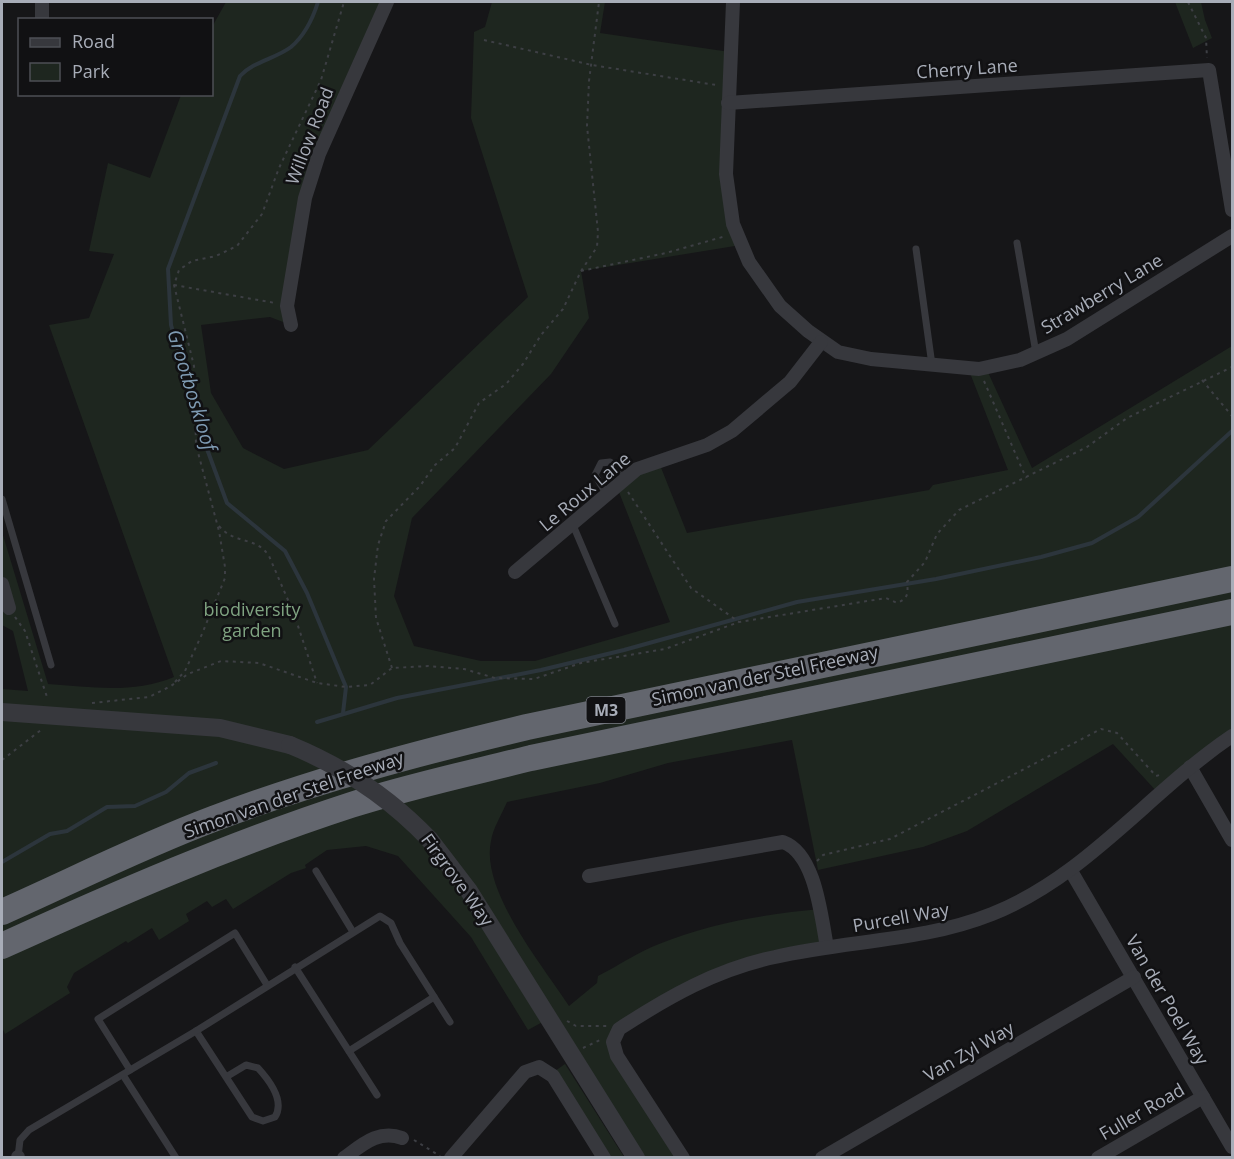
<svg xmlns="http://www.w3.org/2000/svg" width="1234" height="1159" font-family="'Open Sans',sans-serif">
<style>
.green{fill:#1e261f}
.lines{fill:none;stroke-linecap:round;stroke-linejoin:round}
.stream{stroke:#2c353c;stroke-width:4}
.path{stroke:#3d3f44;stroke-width:2;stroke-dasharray:3 4.5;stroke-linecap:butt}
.service{stroke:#37383d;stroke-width:7}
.minor{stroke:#37383d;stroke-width:14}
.tertiary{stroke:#37383d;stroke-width:18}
.motorway{stroke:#63666e;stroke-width:26}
.tertiary-bridge{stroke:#37383d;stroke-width:18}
.labels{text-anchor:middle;stroke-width:5;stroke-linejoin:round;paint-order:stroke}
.shield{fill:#111113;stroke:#7b7e86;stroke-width:1.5}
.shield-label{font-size:16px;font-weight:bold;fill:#a8adb8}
.street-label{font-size:18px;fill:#a8adb8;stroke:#111113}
.park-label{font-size:18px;fill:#7fa381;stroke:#111113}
.water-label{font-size:20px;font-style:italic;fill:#7f9bb3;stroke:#111113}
</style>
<rect width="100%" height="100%" fill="#161618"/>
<!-- green -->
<g class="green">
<path d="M226,2H387L305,198L291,325L270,317L201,325L211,393L243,448L284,469L368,450L528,297L471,118L474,32L485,27L492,2H605L600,33L730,52L726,175L741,245L581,271L589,318L551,374L412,518L394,596L414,646L481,661H535L670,622L617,487L658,460L687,533L929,490L933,485L1008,470L968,368H986L1032,468L1232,346V736L1158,793L1113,744L967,831L923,847L818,870L792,740L668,763L600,783L507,802C502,814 493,828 491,841C480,890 543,966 569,1006L597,983L598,976C618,966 638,952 659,944C710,923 766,914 820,909L827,947L775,956L671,996L613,1042L683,1157H636L548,1019L528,1030L471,937L398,856L366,846L327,850L305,865L306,868L291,873L233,909L226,899L212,907L207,901L186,914L189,921L159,940L152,928L128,943L126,941L74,973L67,987L70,993L5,1034L2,1027V689L28,691L13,631L2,625V532L48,684C91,687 133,694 174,677L49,325L89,318L114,254L89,251L108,163L150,178L181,95L212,94V27Z"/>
<polygon points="1175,2 1201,2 1205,20 1212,38 1193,48"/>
<polygon points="565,1064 624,1157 610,1157 555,1071"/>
</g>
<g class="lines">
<!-- stream -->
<g class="stream">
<path d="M318,2C313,18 304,36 291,47C275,59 254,61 240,76L168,269L171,325L207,449L227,503L285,551L307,593L346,687L343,713"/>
<polyline points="317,722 397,698 541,670 624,650 797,602 936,579 1041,557 1092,543 1138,517 1232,431"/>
<polyline points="2,862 50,834 67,831 107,807 135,806 166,792 189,773 216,763"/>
</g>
<!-- path -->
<g class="path">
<polyline points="1188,2 1206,38 1207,58"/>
<polyline points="484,40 592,65 716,85"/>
<polyline points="581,271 666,253 726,236"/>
<polyline points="174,285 275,303"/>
<polyline points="1202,380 1232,416"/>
<polyline points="984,381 1026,478"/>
<polyline points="628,492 691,588 739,622"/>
<path d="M219,526C235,545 256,536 269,556L294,614L317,683"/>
<polyline points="15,617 25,631 48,700"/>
<polyline points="392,668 376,618 374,579 378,545 386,521 420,486 435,465 455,448 479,403 506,384 523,364 541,335 563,309 581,271 597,247 598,232 587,126 589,81 599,2"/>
<polyline points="175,682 185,671 202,634 225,578 225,567 219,531 196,445 194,366 174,285 179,270 192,261 216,256 237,246 262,214 279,168 321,80 344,2"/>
<path d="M92,703L149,697L171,686L188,674L221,661L259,663L317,683L346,687L370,685L392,668L428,666L464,669L495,678L534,679L581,663L665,649L739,622L886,598L897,603C909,598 908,593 907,582L925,562L937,534L959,510L1087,447L1127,418L1232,367"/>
<polyline points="2,760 41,730"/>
<polyline points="817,861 823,855 890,839 1101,729 1117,733 1156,776 1163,774"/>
<polyline points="567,1021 576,1026 608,1026"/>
<polyline points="583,1048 602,1039"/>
<polyline points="414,1140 440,1156"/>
</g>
<!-- service -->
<g class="service">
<polyline points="1017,243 1036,353"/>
<polyline points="916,249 932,365"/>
<polyline points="607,495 595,475 601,463 610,462 628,477"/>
<polyline points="2,499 51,665"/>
<polyline points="573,525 615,624"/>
<polyline points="316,871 353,932"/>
<polyline points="295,967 377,1095"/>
<path d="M196,1031L252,1117L263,1121L275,1117C285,1101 269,1080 258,1068L246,1065L226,1077"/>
<polyline points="349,1051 434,997"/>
<polyline points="130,1070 98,1019 235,933 267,985"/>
<polyline points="123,1075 176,1158"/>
<polyline points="18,1157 20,1140 29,1130 196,1031 380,916 391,923 400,943 450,1022"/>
</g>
<!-- minor -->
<g class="minor">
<polyline points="42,2 42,20"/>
<polyline points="733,2 726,174 733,224 749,262 780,306 808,331 838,352 871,359 979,369 1020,360 1067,339 1232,236"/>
<polyline points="728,103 1209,70 1232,210"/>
<polyline points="291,325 287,306 305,198 319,154 387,2"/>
<polyline points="515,572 637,469 707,445 732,431 790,382 821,342"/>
<polyline points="2,584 9,608"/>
<polyline points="1190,767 1232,840"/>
<polyline points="1071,871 1232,1147"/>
<path d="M589,876L783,842C816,854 821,917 827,947"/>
<polyline points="18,1157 18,1158"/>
<path d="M344,1158C362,1145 379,1129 402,1138"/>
<polyline points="451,1158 525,1072 539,1067 553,1076 604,1158"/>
<path d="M683,1158L617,1056L613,1042L619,1029C668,997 717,969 775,957C848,940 922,942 992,914C1087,876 1149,792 1232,736"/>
<polyline points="822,1158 1134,977"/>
<polyline points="1098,1158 1203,1097"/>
</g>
<!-- tertiary -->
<g class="tertiary">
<polyline points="2,712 220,728 290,745"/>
<polyline points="430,840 469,891 636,1158"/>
</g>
<!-- motorway -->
<g class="motorway">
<path d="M2,912C72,881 141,846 213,819C316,780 421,752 527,727L1232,579"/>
<path d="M2,946C116,894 231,844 351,805C410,786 471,773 531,758L1232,612"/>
</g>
<!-- tertiary-bridge -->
<path class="tertiary-bridge" d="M290,745C344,767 389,797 430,840"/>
</g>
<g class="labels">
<!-- shield labels -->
<rect class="shield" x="586.5" y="697" width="39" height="26" rx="4.5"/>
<g class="shield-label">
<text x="606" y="716">M3</text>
</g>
<!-- street labels -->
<g class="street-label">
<text transform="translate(967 69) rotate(-4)" y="6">Cherry Lane</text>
<text transform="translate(310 136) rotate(-69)" y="6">Willow Road</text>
<text transform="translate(1102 294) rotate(-31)" y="6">Strawberry Lane</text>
<text transform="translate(585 492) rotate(-40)" y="6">Le Roux Lane</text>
<text transform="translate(765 676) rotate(-12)" y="6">Simon van der Stel Freeway</text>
<text transform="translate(294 795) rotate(-19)" y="6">Simon van der Stel Freeway</text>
<text transform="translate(457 880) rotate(54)" y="6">Firgrove Way</text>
<text transform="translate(901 918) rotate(-10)" y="6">Purcell Way</text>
<text transform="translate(1167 1000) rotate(60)" y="6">Van der Poel Way</text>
<text transform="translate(969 1052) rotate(-30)" y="6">Van Zyl Way</text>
<text transform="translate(1142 1112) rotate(-30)" y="6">Fuller Road</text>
</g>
<!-- park labels -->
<g class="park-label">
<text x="252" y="616">biodiversity<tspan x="252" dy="21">garden</tspan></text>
</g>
<!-- water labels -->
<g class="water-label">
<text transform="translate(192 390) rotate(73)" y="7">Grootboskloof</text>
</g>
</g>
<!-- border -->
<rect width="1234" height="1159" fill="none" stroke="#a8adb8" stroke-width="6"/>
<!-- legend -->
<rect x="18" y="18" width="195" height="78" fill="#111113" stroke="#4d4f55" stroke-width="1.5"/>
<rect x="30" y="38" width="30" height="9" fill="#37383d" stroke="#4d4f55" stroke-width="1.5"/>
<text x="72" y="48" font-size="18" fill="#a8adb8">Road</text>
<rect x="30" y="63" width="30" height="18" fill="#1e261f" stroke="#4d4f55" stroke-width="1.5"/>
<text x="72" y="78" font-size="18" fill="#a8adb8">Park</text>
</svg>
